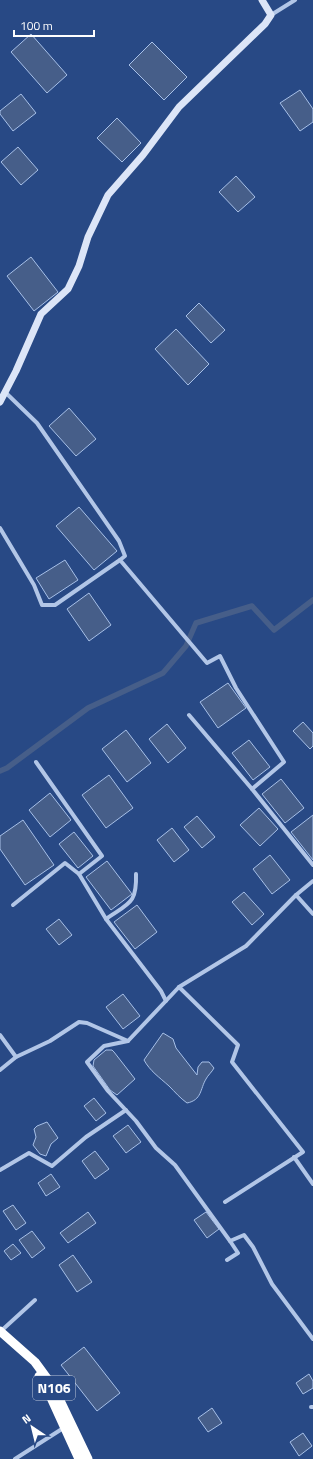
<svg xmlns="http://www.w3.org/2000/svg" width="313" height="1459" font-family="'Titillium Web',sans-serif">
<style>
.water{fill:#465e89;stroke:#a7c0e8}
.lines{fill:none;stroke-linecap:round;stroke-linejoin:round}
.canal{stroke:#465e89;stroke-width:5.5}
.street{stroke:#b2c6e7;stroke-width:4}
.secondary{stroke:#dce5f7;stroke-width:7}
.highway{stroke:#fff;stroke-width:9}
.labels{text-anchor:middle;stroke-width:3.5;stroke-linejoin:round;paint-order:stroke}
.shield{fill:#284985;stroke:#bec8da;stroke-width:1}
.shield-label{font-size:14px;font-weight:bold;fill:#fff}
</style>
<rect width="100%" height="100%" fill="#284985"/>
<!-- water -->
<g class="water">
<polygon points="31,34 67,75 47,93 11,52"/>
<polygon points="152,42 187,77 164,100 129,65"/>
<polygon points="300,90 313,109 313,122 300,131 280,103"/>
<polygon points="21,94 36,113 13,131 0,114 0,111"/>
<polygon points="117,118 141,143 122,162 97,138"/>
<polygon points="18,147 38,170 21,185 1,162"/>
<polygon points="236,176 255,197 238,212 219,192"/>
<polygon points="31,257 58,292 34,311 7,276"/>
<polygon points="199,303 225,330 211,343 186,316"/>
<polygon points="176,329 209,364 188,385 155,349"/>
<polygon points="69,408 96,439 76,456 49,426"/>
<polygon points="79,507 117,551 94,570 56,526"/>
<polygon points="65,560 78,580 49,599 36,578"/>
<polygon points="89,593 111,625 89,641 67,609"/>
<polygon points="228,683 246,708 218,728 200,702"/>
<polygon points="303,722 313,733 313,746 310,749 293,731"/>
<polygon points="167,724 186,748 168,763 149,739"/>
<polygon points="126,730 151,763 127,782 102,749"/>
<polygon points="249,740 270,767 253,780 232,753"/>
<polygon points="109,775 133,808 106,828 82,795"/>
<polygon points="281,779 304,808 285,823 262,794"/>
<polygon points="50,793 71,820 50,837 29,810"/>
<polygon points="259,808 278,829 260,846 240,825"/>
<polygon points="313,815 313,860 291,832"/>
<polygon points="197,816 215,837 202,848 184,827"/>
<polygon points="23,820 54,865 25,885 0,849 0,836"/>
<polygon points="172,828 189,850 174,862 157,840"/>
<polygon points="74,832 93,856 78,868 59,844"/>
<polygon points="270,855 290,880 272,894 253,869"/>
<polygon points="107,861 132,894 111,910 86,877"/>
<polygon points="244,892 264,914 252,925 232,902"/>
<polygon points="137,905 157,932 135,949 114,922"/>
<polygon points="59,919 72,935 59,945 46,929"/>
<polygon points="123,994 140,1016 123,1029 106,1007"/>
<path d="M163,1033L173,1039L176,1048L197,1075L198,1067L202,1062H209L214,1068C212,1072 208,1075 206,1079C200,1089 202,1100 187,1103C180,1098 175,1092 169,1086C159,1077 150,1071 144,1060Z"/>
<polygon points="106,1050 112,1050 114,1052 135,1079 117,1095 110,1090 93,1066 94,1060"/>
<polygon points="94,1098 106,1113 96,1121 84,1106"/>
<polygon points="47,1122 58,1138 51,1144 46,1156 40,1154 33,1145 36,1137 34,1129 37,1126"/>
<polygon points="128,1125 141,1142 126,1153 113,1136"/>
<polygon points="95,1151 109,1169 95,1179 82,1161"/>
<polygon points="51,1174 60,1187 46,1196 38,1183"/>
<polygon points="13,1205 26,1223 16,1230 3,1211"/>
<polygon points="88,1212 96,1223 68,1243 60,1233"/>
<polygon points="206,1212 219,1229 207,1238 194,1220"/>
<polygon points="32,1231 45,1248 32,1258 19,1240"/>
<polygon points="13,1244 21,1253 11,1260 4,1251"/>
<polygon points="73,1255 92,1282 77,1292 59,1265"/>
<polygon points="84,1347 120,1393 97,1411 61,1365"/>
<polygon points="309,1374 313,1381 313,1388 303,1394 296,1383"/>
<polygon points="212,1408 222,1423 208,1432 198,1418"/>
<polygon points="303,1433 312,1446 299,1456 290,1442"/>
</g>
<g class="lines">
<!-- canal -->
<polyline class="canal" points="0,771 7,768 88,708 163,673 186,646 196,623 252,606 274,630 313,600"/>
<!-- street -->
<g class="street">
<polyline points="271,15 295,0"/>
<polyline points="6,393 37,423 119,541 125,556 120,560 207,663 220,656 236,688 284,762 252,789 313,865"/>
<polyline points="0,528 34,585 42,605 55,605 120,560"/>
<polyline points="189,715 252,789"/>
<polyline points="36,762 102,856 79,874"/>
<path d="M136,874C137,904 129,903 106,919L161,991L166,1001"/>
<polyline points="296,895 313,914"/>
<polyline points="13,905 65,863 79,874 106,919"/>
<polyline points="179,987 238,1045 232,1062 303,1152 225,1202"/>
<polyline points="0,1035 16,1057"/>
<polyline points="0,1070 16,1057 50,1041 79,1022 87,1023 128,1041"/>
<polyline points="294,1157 313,1184"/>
<polyline points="0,1170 29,1153 52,1166 86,1137 126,1110"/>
<polyline points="230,1241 175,1165 156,1148 136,1121 108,1091 87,1062 104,1046 128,1041 179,987 246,946 296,895 313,881"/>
<polyline points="227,1260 238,1253 230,1241 244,1235 253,1247 272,1284 313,1339"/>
<polyline points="1,1331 35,1300"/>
<polyline points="311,1407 313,1407"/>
<polyline points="15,1459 65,1427"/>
</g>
<!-- secondary -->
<polyline class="secondary" points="0,402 16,371 41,314 68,289 79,266 88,237 108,195 143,155 179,107 265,24 271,15 262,0"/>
<!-- highway -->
<g class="highway">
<polyline points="0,1331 35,1362 54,1388 88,1459"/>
<polyline points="39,1376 47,1389 79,1459"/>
</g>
</g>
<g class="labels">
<!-- shield labels -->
<rect class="shield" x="33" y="1376" width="42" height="24" rx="3"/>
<g class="shield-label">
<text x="54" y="1393">N106</text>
</g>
</g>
<!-- north arrow -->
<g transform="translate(32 1427) rotate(325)" stroke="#284985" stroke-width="3" paint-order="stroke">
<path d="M0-3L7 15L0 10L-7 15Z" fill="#ffffff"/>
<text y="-6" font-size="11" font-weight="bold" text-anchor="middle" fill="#ffffff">N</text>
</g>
<!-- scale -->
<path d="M14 30v6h80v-6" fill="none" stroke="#ffffff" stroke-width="2"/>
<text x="20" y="30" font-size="12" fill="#ffffff" stroke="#284985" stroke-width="3" paint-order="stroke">100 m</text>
</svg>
